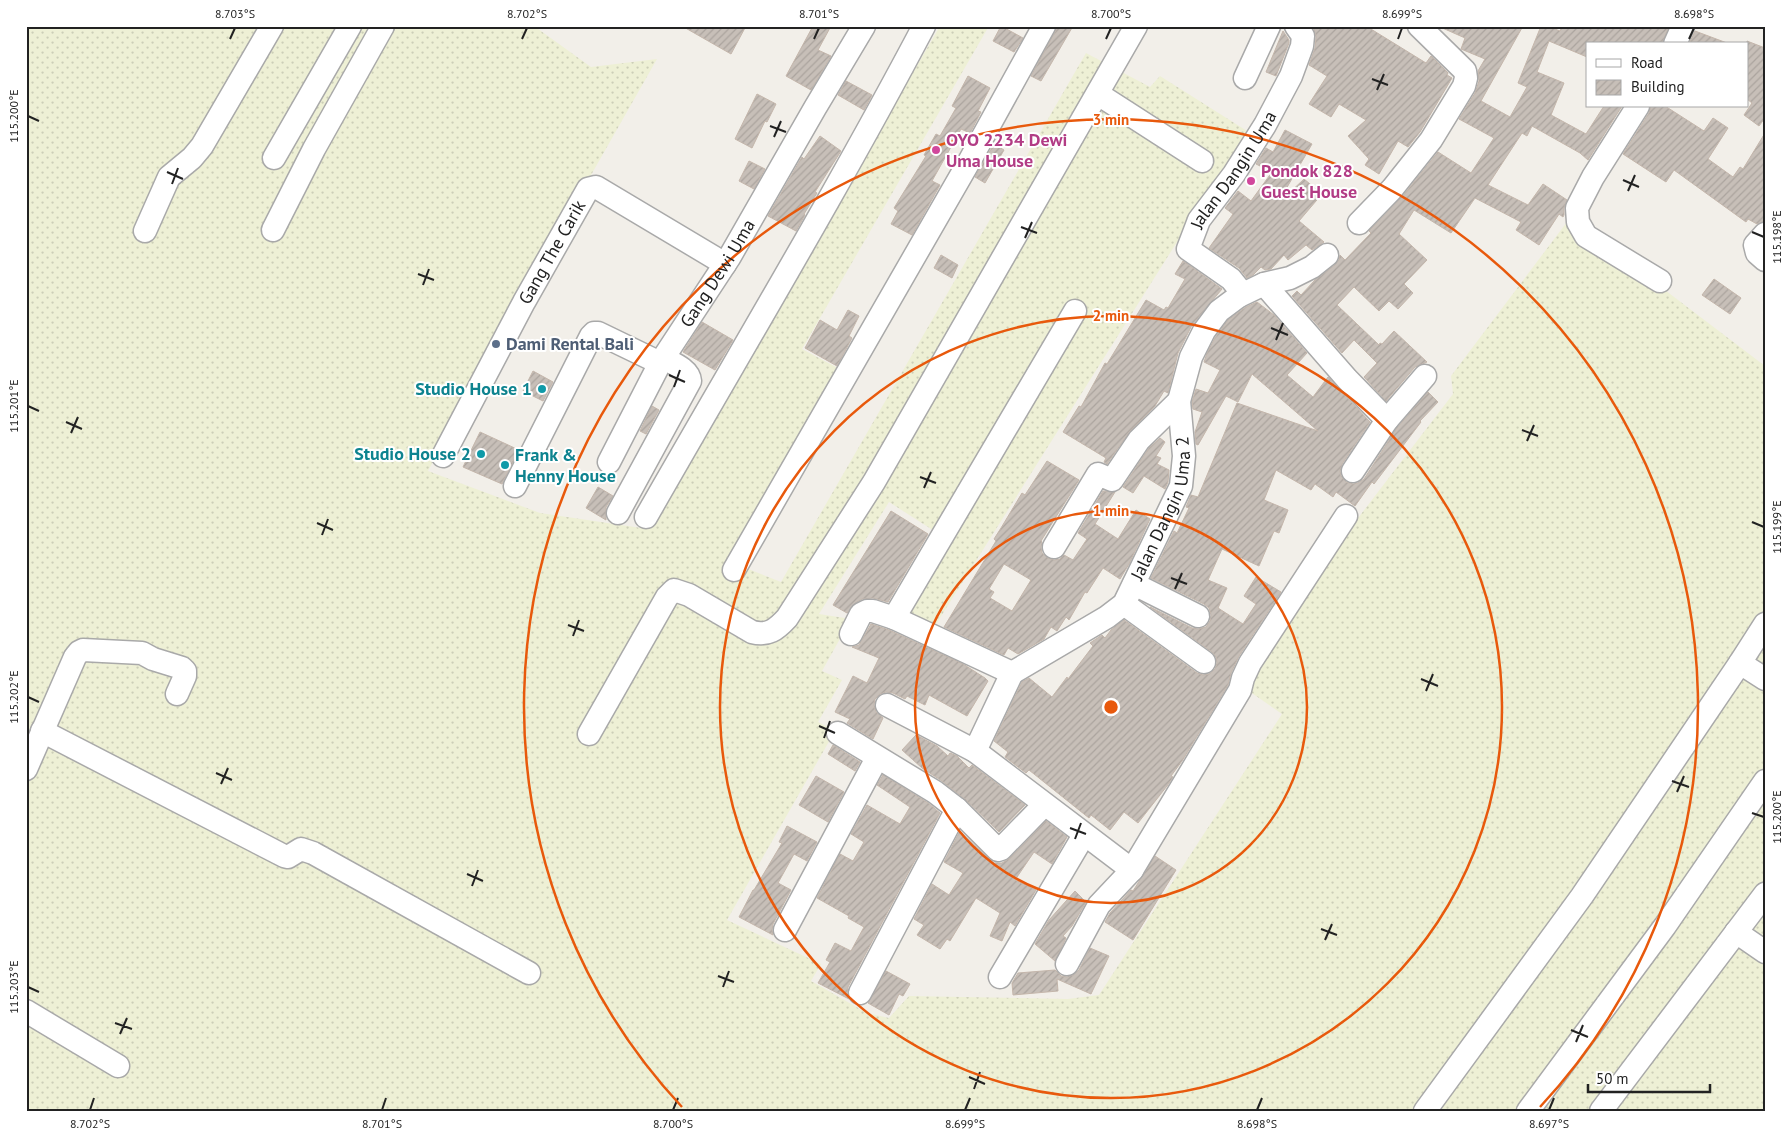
<svg xmlns="http://www.w3.org/2000/svg" width="1791" height="1137" font-family="'PT Sans',sans-serif">
<style>
.farmland{fill:url(#farmland-dots)}
.building{fill:url(#building-hatch);stroke:#c4b6ab;fill-rule:evenodd}
.lines{fill:none;stroke-linecap:round;stroke-linejoin:round}
.minor-casing{stroke:#a9a9a9;stroke-width:25}
.minor{stroke:#fff;stroke-width:22}
.ticks{fill:none;stroke:#222;stroke-width:2}
.ring{fill:none;stroke:#e8590c;stroke-width:2.5}
.hotel-dot{fill:#d1479c;stroke:#fff;stroke-width:2}
.service-dot{fill:#5c6f8a;stroke:#fff;stroke-width:2}
.culture-dot{fill:#0f9aa8;stroke:#fff;stroke-width:2}
.labels{text-anchor:middle;stroke-width:4;stroke-linejoin:round;paint-order:stroke}
.hotel-label{font-size:18px;font-weight:bold;fill:#b23c85;stroke:#fff;text-anchor:start}
.street-label{font-size:18px;fill:#222;stroke:#fff}
.service-label{font-size:18px;font-weight:bold;fill:#4e5e75;stroke:#fff;text-anchor:start}
.culture-label{font-size:18px;font-weight:bold;fill:#0d838f;stroke:#fff;text-anchor:end}
.centre{fill:#e8590c;stroke:#fff;stroke-width:2.5}
.ring-label{font-size:15px;text-anchor:middle;font-weight:bold;fill:#e8590c;stroke:#fff;stroke-width:4;stroke-linejoin:round;paint-order:stroke}
.neatline{fill:none;stroke:#222;stroke-width:2}
.ticks-label{font-size:12px;text-anchor:middle;fill:#222}
</style>
<defs>
<pattern id="farmland-dots" width="8" height="8" patternUnits="userSpaceOnUse" patternTransform="scale(1.25)"><rect width="8" height="8" fill="#eef0d5"/><path d="M2 2h.1M6 6h.1" fill="none" stroke="#ccceb7" stroke-width="1.8" stroke-linecap="round"/></pattern>
<pattern id="building-hatch" width="6" height="6" patternUnits="userSpaceOnUse" patternTransform="scale(1.25)"><rect width="6" height="6" fill="#c7bfb8"/><path d="M-1 1l2-2M0 6l6-6M5 7l2-2" fill="none" stroke="#aba49e"/></pattern>
</defs>
<rect width="100%" height="100%" fill="#f2efe9"/>
<!-- farmland -->
<polygon class="farmland" points="26,26 534,26 591,67 657,59 520,300 428,471 540,513 648,529 940,26 989,26 802,349 849,374 741,566 781,582 1086,53 1150,87 1160,76 1247,131 933,629 902,608 939,534 889,502 819,614 851,619 822,671 842,680 818,722 835,731 727,920 821,964 811,981 867,1013 889,1018 909,996 1068,999 1099,995 1282,714 1246,689 1342,539 1453,394 1451,376 1570,218 1765,366 1765,1111 26,1111"/>
<!-- building -->
<g class="building">
<polygon points="682,26 746,26 731,54"/>
<polygon points="813,26 831,26 818,50 831,56 811,90 786,76"/>
<polygon points="1001,26 1023,38 1014,52 993,41"/>
<polygon points="1057,26 1073,26 1041,81 1031,76 1055,32"/>
<polygon points="1316,26 1366,26 1426,63 1431,56 1448,73 1447,75 1452,78 1420,132 1408,147 1398,141 1379,174 1365,165 1369,159 1348,136 1366,120 1339,104 1331,117 1309,104 1327,76 1309,65 1315,48 1316,37 1314,29"/>
<polygon points="1438,26 1523,26 1481,101 1510,117 1527,87 1518,83 1541,26 1547,26 1560,31 1562,26 1669,26 1662,44 1587,44 1587,57 1549,41 1537,72 1564,83 1551,115 1586,134 1604,106 1622,106 1588,160 1580,153 1532,126 1527,136 1522,133 1488,185 1528,205 1543,184 1567,200 1564,208 1564,215 1563,217 1559,214 1539,245 1516,230 1521,222 1475,198 1451,233 1414,210 1399,234 1427,260 1404,284 1413,293 1398,309 1389,301 1379,311 1354,287 1337,305 1379,345 1380,343 1382,344 1394,331 1427,362 1415,367 1386,401 1364,377 1377,363 1354,340 1342,353 1292,296 1297,291 1301,295 1315,280 1335,265 1339,260 1340,255 1345,260 1371,233 1369,231 1402,197 1438,152 1471,173 1494,138 1459,119 1475,93 1479,81 1478,71 1485,59 1461,49 1465,38"/>
<polygon points="1283,31 1289,40 1289,43 1276,76 1266,72"/>
<polygon points="1695,31 1727,43 1726,44 1689,44"/>
<polygon points="1747,41 1765,48 1765,118 1759,126 1744,115 1752,103 1747,99"/>
<polygon points="968,76 990,88 978,111 981,112 970,133 961,129 932,181 940,185 912,235 891,224 898,211 894,208 926,156 924,155 936,134 940,136 956,108 952,106"/>
<polygon points="846,81 872,95 864,110 838,95"/>
<polygon points="757,94 776,104 767,122 765,121 752,148 735,139"/>
<polygon points="1651,106 1665,106 1704,131 1713,118 1728,128 1708,159 1733,177 1740,167 1743,169 1765,133 1765,221 1757,224 1748,219 1746,222 1674,170 1666,182 1623,154 1649,113"/>
<polygon points="1285,130 1312,144 1282,196 1284,198 1304,179 1322,194 1299,221 1324,242 1312,250 1306,245 1288,260 1284,255 1271,269 1265,270 1261,267 1253,275 1247,278 1239,268 1209,248 1233,214 1225,208 1238,191 1251,201 1272,172 1256,164 1266,148 1273,152"/>
<polygon points="820,136 841,151 815,192 817,193 804,214 805,215 796,231 768,216 802,157 804,159"/>
<polygon points="994,144 1004,150 985,183 975,177"/>
<polygon points="749,161 765,169 754,189 739,181"/>
<polygon points="941,255 958,265 952,278 934,268"/>
<polygon points="1183,261 1222,289 1192,325 1178,353 1168,393 1164,391 1155,406 1130,431 1107,464 1104,462 1106,458 1063,432 1079,406 1081,407 1105,363 1107,364 1146,300 1164,310 1166,307 1168,308 1185,279 1175,274"/>
<polygon points="1714,279 1741,298 1730,314 1702,295"/>
<polygon points="1257,302 1274,315 1307,353 1287,375 1313,397 1328,377 1370,422 1342,464 1340,471 1341,476 1346,482 1353,484 1358,483 1364,479 1397,428 1428,392 1438,402 1420,421 1421,422 1374,484 1372,482 1355,506 1336,492 1333,497 1315,484 1311,490 1276,470 1264,500 1288,510 1279,533 1274,531 1259,566 1222,549 1208,580 1227,588 1218,608 1243,624 1256,604 1244,596 1256,577 1281,592 1239,656 1231,673 1228,685 1182,761 1171,776 1173,777 1167,786 1138,823 1124,812 1110,830 1091,815 1089,818 1029,770 1026,773 1005,757 1008,752 994,741 1022,682 1029,678 1052,697 1067,677 1068,679 1093,646 1090,643 1102,635 1105,638 1111,630 1124,620 1197,673 1203,675 1209,674 1215,669 1217,663 1216,657 1212,652 1150,607 1192,628 1198,629 1206,627 1210,621 1211,615 1209,608 1204,604 1151,578 1174,531 1177,533 1189,508 1186,507 1191,495 1198,497 1237,403 1318,431 1252,374 1238,402 1226,396 1198,445 1196,444 1195,432 1202,412 1193,409 1192,402 1196,389 1208,393 1220,370 1204,362 1207,353 1215,338 1228,320 1246,307"/>
<polygon points="848,310 859,316 849,336 852,338 837,366 805,348 820,320 837,330"/>
<polygon points="702,322 733,340 715,370 683,352"/>
<polygon points="533,371 553,382 543,401 523,391"/>
<polygon points="652,406 659,410 646,434 640,431"/>
<polygon points="480,432 519,450 502,484 463,467"/>
<polygon points="1160,438 1165,442 1156,456 1161,458 1157,464 1169,470 1168,482 1165,489 1144,476 1133,493 1123,487 1149,448"/>
<path d="M1047,461L1079,480L1041,541L1042,542L1041,547L1042,553L1048,558L1054,560L1060,559L1064,555L1073,560L1087,539L1078,533L1103,491L1115,492L1095,524L1118,539L1136,510L1150,519L1129,564L1120,579L1103,568L1087,593L1085,592L1069,620L1066,617L1057,631L1051,627L1044,639L1018,654L1008,648L1004,655L944,627L996,541L994,539L1001,528L1022,493L1025,495ZM1004,564L1031,580L1012,611L990,598L994,592L989,589Z"/>
<polygon points="598,487 613,496 606,507 606,520 586,508"/>
<polygon points="891,511 928,534 888,602 873,598 862,599 855,603 847,613 833,605"/>
<polygon points="871,624 889,630 963,664 985,678 988,681 967,716 929,695 925,705 907,696 905,699 893,693 886,692 880,694 875,699 874,705 876,712 883,718 873,739 847,723 850,719 835,712 853,676 867,683 879,658 852,647 859,645 862,640"/>
<polygon points="916,735 937,746 948,756 950,753 957,756 969,768 972,765 1025,805 999,832 965,799 942,781 922,768 902,750"/>
<polygon points="833,745 860,762 855,771 828,754"/>
<polygon points="883,775 928,803 940,813 848,987 847,993 849,999 818,983 830,962 826,960 835,943 851,951 864,927 848,918 849,916 817,898 840,854 853,861 864,842 851,834 867,805 900,824 910,807 877,785"/>
<polygon points="816,776 844,792 828,822 799,805"/>
<polygon points="1046,821 1067,837 1052,864 1034,852 1015,880 1036,890 1015,926 1010,922 1002,941 990,936 1000,913 976,898 950,941 947,939 940,949 917,935 924,925 914,919 932,884 949,895 963,873 944,862 960,831 989,859 994,863 1002,863 1010,858"/>
<polygon points="787,826 817,842 807,861 794,854 778,883 791,890 773,924 772,930 773,935 739,917 753,890 754,890 782,843 779,842"/>
<polygon points="1155,856 1176,870 1133,940 1105,922 1110,913 1131,890 1133,891"/>
<polygon points="1075,891 1086,902 1072,926 1063,936 1066,938 1055,961 1035,944 1049,920"/>
<polygon points="1090,948 1109,956 1091,994 1057,979 1058,991 1013,995 1012,983 1018,973 1055,970 1061,976 1067,977 1073,975 1079,970"/>
<polygon points="886,971 910,984 903,996 899,994 889,1015 868,1003"/>
</g>
<g class="lines">
<defs>
<g id="minor">
<polyline points="1675,44 1683,26"/>
<polyline points="1245,78 1269,26"/>
<polyline points="1098,94 1202,161"/>
<polyline points="1638,106 1593,177 1577,208 1578,222 1586,236 1660,281"/>
<polyline points="274,158 350,26"/>
<polyline points="1359,223 1392,189 1431,140 1464,86 1466,78 1465,71 1419,26"/>
<polyline points="273,230 314,149 383,26"/>
<polyline points="145,231 169,177 192,158 202,146 272,26"/>
<polyline points="1765,234 1755,245 1757,253 1765,260"/>
<polyline points="1264,284 1347,379 1387,420"/>
<path id="s1" d="M1239,296V289L1231,279L1188,249L1199,220L1234,174L1265,125L1291,76L1302,46L1303,36L1296,26"/>
<path id="s2" d="M443,456L524,302L588,189L596,187L725,264"/>
<path id="s3" d="M609,462L660,363L729,258L815,108L864,26"/>
<polyline points="1353,471 1387,420 1425,376"/>
<polyline points="515,486 591,336 594,333 598,333 660,363"/>
<path d="M618,513L690,381C689,369 672,363 663,358"/>
<path d="M646,517C739,354 836,193 924,26"/>
<polyline points="1054,547 1098,474 1112,480 1139,440 1179,401"/>
<polyline points="734,570 970,160 1044,26"/>
<polyline points="1134,584 1198,616"/>
<polyline points="1124,604 1204,662"/>
<polyline points="894,618 1075,311"/>
<polyline points="851,634 861,614 867,611 873,611 894,618 1012,673"/>
<polyline points="1740,663 1765,679"/>
<path id="s4" d="M1012,673L1107,617L1124,604L1181,486L1184,456L1179,401L1191,357L1204,331L1219,311L1239,296L1264,284L1290,278L1312,267L1327,255"/>
<polyline points="887,705 975,751 1132,870"/>
<polyline points="42,731 284,856 288,857 301,849 313,853 529,973"/>
<polyline points="838,733 935,792 957,809 998,850 1001,849 1044,805"/>
<path d="M589,734L667,597L674,590L689,595L752,632C768,636 776,630 787,618L874,482L1136,26"/>
<polyline points="975,751 1012,673"/>
<polyline points="26,769 75,657 79,652 83,650 142,653 153,659 182,668 185,671 185,676 177,694"/>
<polyline points="785,930 877,758"/>
<polyline points="1736,932 1765,952"/>
<polyline points="1067,964 1099,905 1132,870 1240,690 1243,678 1250,663 1346,516"/>
<polyline points="1000,977 1084,835"/>
<polyline points="860,993 957,809"/>
<polyline points="26,1011 118,1066"/>
<polyline points="1425,1111 1582,896 1740,663 1765,624"/>
<polyline points="1528,1111 1665,926 1765,781"/>
<polyline points="1601,1111 1765,894"/>
</g>
</defs>
<!-- minor casing -->
<use href="#minor" class="minor-casing"/>
<!-- minor -->
<use href="#minor" class="minor"/>
</g>
<!-- ticks -->
<path class="ticks" d="M230,39L235,28M522,39L527,28M814,39L819,28M1106,39L1111,28M1398,39L1402,28M1689,39L1694,28M1372,79L1388,85M1377,90L1384,74M28,116L39,121M770,126L786,132M774,137L781,121M167,172L183,179M1623,180L1639,187M172,184L178,168M1628,191L1635,175M1021,227L1037,233M1752,232L1764,237M1025,238L1032,222M418,274L434,280M423,285L429,269M1271,328L1288,335M1276,340L1283,323M669,375L685,382M674,387L680,370M28,406L39,411M66,422L82,429M1522,430L1538,436M71,433L78,417M1527,441L1534,425M920,477L936,483M924,488L931,472M1752,522L1764,527M317,523L333,530M322,535L328,519M1171,578L1187,584M1175,589L1182,573M568,625L584,631M573,636L579,620M1421,679L1438,686M1426,691L1433,674M28,697L39,702M819,726L835,733M824,738L830,721M216,773L232,780M1672,781L1689,787M221,784L228,768M1677,792L1684,776M1752,813L1764,817M1070,828L1086,834M1075,839L1081,823M467,874L483,881M472,886L478,870M1321,929L1337,935M1325,940L1332,924M718,976L734,982M28,987L39,992M723,987L729,971M115,1023L132,1029M1571,1030L1588,1037M120,1034L127,1018M1576,1042L1583,1025M969,1077L985,1084M974,1089L980,1072M90,1110L94,1098M382,1110L386,1098M673,1110L678,1098M965,1110L970,1098M1257,1110L1262,1098M1549,1110L1554,1098"/>
<!-- distance rings -->
<g class="ring">
<circle cx="1111" cy="707" r="196"/>
<circle cx="1111" cy="707" r="391"/>
<path d="M682 1107A587 587 0 1 1 1540 1107"/>
</g>
<!-- markers -->
<g class="hotel-dot">
<circle cx="936" cy="150" r="5"/>
<circle cx="1251" cy="181" r="5"/>
</g>
<circle class="service-dot" cx="496" cy="344" r="5"/>
<g class="culture-dot">
<circle cx="542" cy="389" r="5"/>
<circle cx="481" cy="454" r="5"/>
<circle cx="505" cy="465" r="5"/>
</g>
<g class="labels">
<!-- hotel labels -->
<g class="hotel-label">
<text x="946" y="146">OYO 2234 Dewi<tspan x="946" dy="21">Uma House</tspan></text>
<text x="1261" y="177">Pondok 828<tspan x="1261" dy="21">Guest House</tspan></text>
</g>
<!-- street labels -->
<g class="street-label">
<text dy="6" stroke="none"><textPath href="#s1" startOffset="164">Jalan Dangin Uma</textPath></text>
<text dy="6" stroke="none"><textPath href="#s2" startOffset="231">Gang The Carik</textPath></text>
<text dy="6" stroke="none"><textPath href="#s3" startOffset="218">Gang Dewi Uma</textPath></text>
<text dy="6" stroke="none"><textPath href="#s4" startOffset="236">Jalan Dangin Uma 2</textPath></text>
</g>
<!-- service labels -->
<g class="service-label">
<text x="506" y="350">Dami Rental Bali</text>
</g>
<!-- culture labels -->
<g class="culture-label">
<text x="532" y="395">Studio House 1</text>
<text x="471" y="460">Studio House 2</text>
<text x="515" y="461" text-anchor="start">Frank &amp;<tspan x="515" dy="21">Henny House</tspan></text>
</g>
</g>
<circle cx="1111" cy="707" r="8" class="centre"/>
<g class="ring-label">
<text x="1111" y="125">3 min</text>
<text x="1111" y="321">2 min</text>
<text x="1111" y="516">1 min</text>
</g>
<!-- border -->
<rect width="1791" height="1137" fill="none" stroke="#ffffff" stroke-width="55"/>
<!-- legend -->
<rect x="1586" y="42" width="162" height="65" fill="#ffffff" stroke="#a7a7a7"/>
<rect x="1596" y="59" width="25" height="8" fill="#ffffff" stroke="#a7a7a7"/>
<text x="1631" y="68" font-size="15" fill="#222222">Road</text>
<rect x="1596" y="80" width="25" height="15" fill="url(#building-hatch)" stroke="#a7a7a7"/>
<text x="1631" y="92" font-size="15" fill="#222222">Building</text>
<!-- scale -->
<path d="M1588 1084v8h122v-8" fill="none" stroke="#222222" stroke-width="2.5"/>
<text x="1596" y="1084" font-size="15" fill="#222222" stroke="#ffffff" stroke-width="4" paint-order="stroke">50 m</text>
<rect x="28" y="28" width="1736" height="1082" class="neatline"/>
<g class="ticks-label">
<text x="235" y="18">8.703°S</text>
<text x="527" y="18">8.702°S</text>
<text x="819" y="18">8.701°S</text>
<text x="1111" y="18">8.700°S</text>
<text x="1402" y="18">8.699°S</text>
<text x="1694" y="18">8.698°S</text>
<text transform="translate(14 116) rotate(-90)" y="4">115.200°E</text>
<text transform="translate(1777 237) rotate(-90)" y="4">115.198°E</text>
<text transform="translate(14 406) rotate(-90)" y="4">115.201°E</text>
<text transform="translate(1777 527) rotate(-90)" y="4">115.199°E</text>
<text transform="translate(14 697) rotate(-90)" y="4">115.202°E</text>
<text transform="translate(1777 817) rotate(-90)" y="4">115.200°E</text>
<text transform="translate(14 987) rotate(-90)" y="4">115.203°E</text>
<text x="90" y="1128">8.702°S</text>
<text x="382" y="1128">8.701°S</text>
<text x="673" y="1128">8.700°S</text>
<text x="965" y="1128">8.699°S</text>
<text x="1257" y="1128">8.698°S</text>
<text x="1549" y="1128">8.697°S</text>
</g>
</svg>
